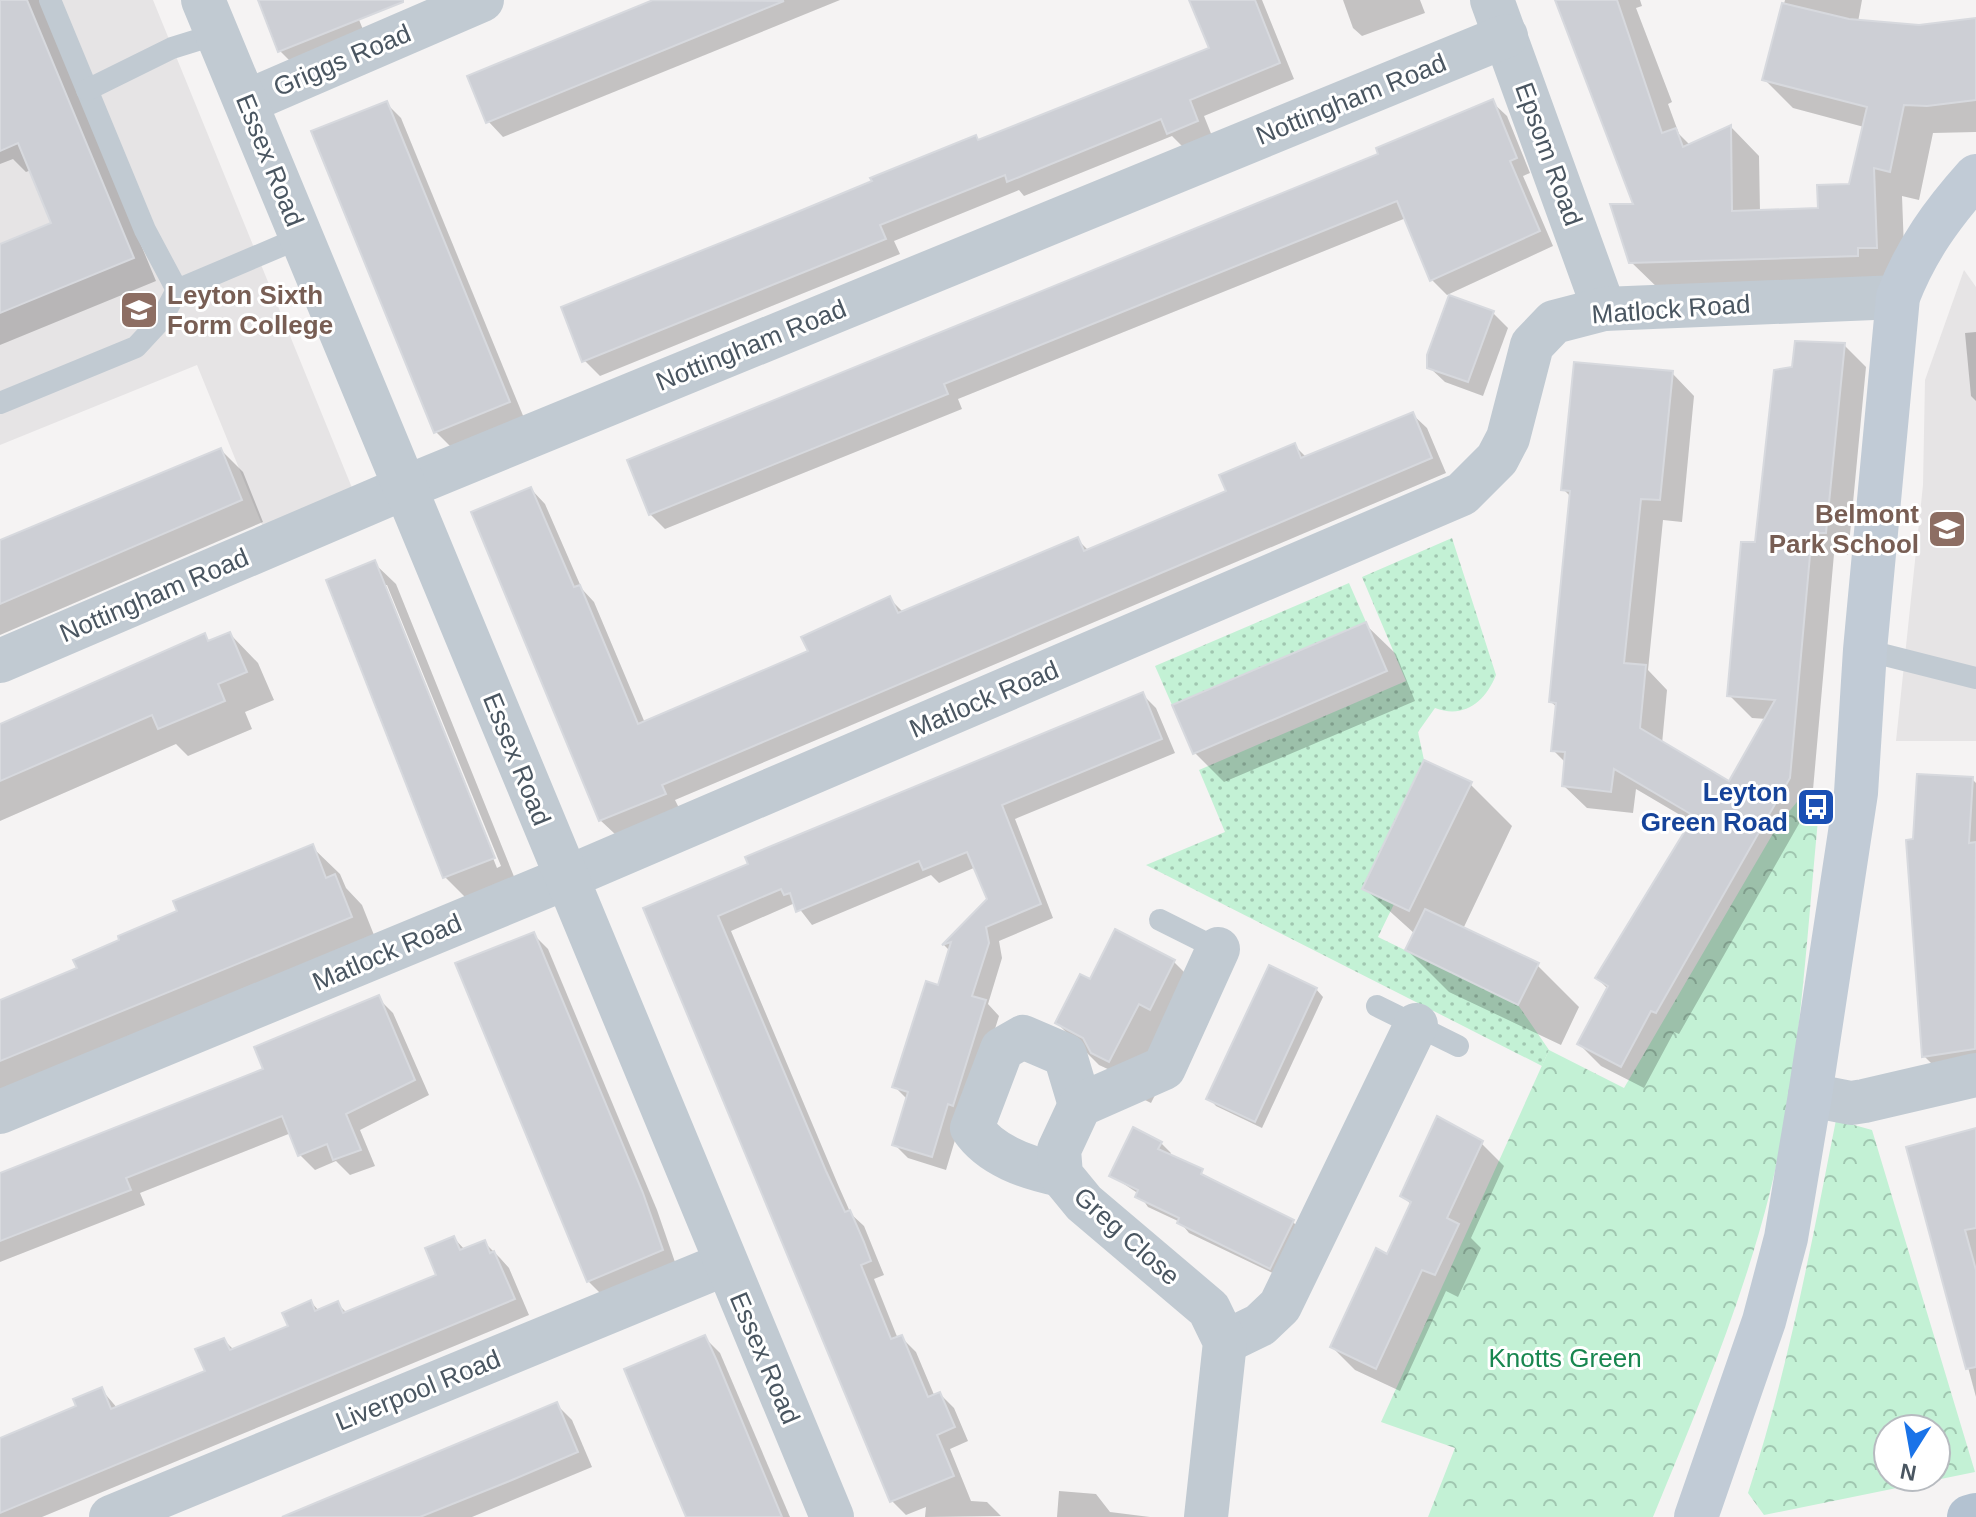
<svg xmlns="http://www.w3.org/2000/svg" width="1976" height="1517" font-family="Arial,sans-serif">
<style>
.education{fill:#e6e4e5}
.grass{fill:url(#grass-dots)}
.park{fill:url(#park-crowns);fill-rule:evenodd}
.shadow{fill:#0003;fill-rule:evenodd}
.building{fill:#cdcfd5;stroke:#d7d9de;stroke-width:2}
.lines{fill:none;stroke-linecap:round;stroke-linejoin:round}
.service{stroke:#c1cad2;stroke-width:22}
.minor{stroke:#c1cad2;stroke-width:44}
.tertiary{stroke:#c1cad2;stroke-width:44}
.secondary{stroke:#c1cbd6;stroke-width:44}
.primary{stroke:#b3c2d1;stroke-width:44}
.labels{text-anchor:middle;stroke-width:6;stroke-linejoin:round;paint-order:stroke}
.street-label{font-size:26px;fill:#4a5661;stroke:#fff}
.education-label{font-size:26px;font-weight:bold;fill:#785e54;stroke:#fff;text-anchor:start}
.transit-label{font-size:26px;font-weight:bold;fill:#164399;stroke:#fff;text-anchor:end}
.park-label{font-size:26px;fill:#17864f;stroke:#fff}
</style>
<defs>
<pattern id="grass-dots" width="8" height="8" patternUnits="userSpaceOnUse" patternTransform="scale(2)"><rect width="8" height="8" fill="#c3f1d5"/><path d="M2 2h.1M6 6h.1" fill="none" stroke="#a0c6b0" stroke-width="1.8" stroke-linecap="round"/></pattern>
<pattern id="park-crowns" width="20" height="18" patternUnits="userSpaceOnUse" patternTransform="scale(2)"><rect width="20" height="18" fill="#c3f1d5"/><path d="M2 6a3 3 0 1 1 6 0M12 15a3 3 0 1 1 6 0" fill="none" stroke="#a0c6b0"/></pattern>
</defs>
<rect width="100%" height="100%" fill="#f5f3f3"/>
<!-- education -->
<g class="education">
<polygon points="0,0 153,0 357,500 267,537 197,365 0,445"/>
<polygon points="1964,270 1976,287 1976,741 1896,741 1923,485 1925,380"/>
</g>
<!-- grass -->
<g class="grass">
<path d="M1452,538L1496,675C1485,702 1464,719 1435,708L1418,732L1424,760L1362,889L1394,904L1378,937L1518,1005L1549,1050L1542,1066L1146,865L1225,832L1199,770L1406,681L1362,577Z"/>
<polygon points="1349,583 1366,622 1172,705 1155,666"/>
</g>
<!-- park -->
<g class="park">
<path d="M1801,797L1820,800C1807,926 1801,1070 1770,1192C1742,1304 1697,1410 1653,1517H1428L1455,1448L1381,1422L1549,1050L1624,1088L1778,825Z"/>
<path d="M1836,1120L1872,1130L1975,1472L1764,1515L1748,1493C1788,1371 1811,1246 1836,1120ZM1888,1429H1936V1477H1888Z"/>
</g>
<!-- shadow -->
<g class="shadow">
<polygon points="0,0 39,0 156,281 0,345 0,246 53,224 31,170 26,172 13,159 0,164"/>
<polygon points="260,0 351,0 366,37 295,66 280,51"/>
<polygon points="659,0 840,0 503,137 488,121 469,77"/>
<polygon points="1191,0 1262,0 1294,79 1204,116 1212,136 1184,148 1172,136 1024,196 1019,190 894,241 900,254 600,376 584,360 979,141 1211,49"/>
<polygon points="1343,0 1420,0 1425,13 1362,36 1353,28"/>
<polygon points="1559,0 1640,0 1642,6 1636,8 1672,102 1668,104 1679,134 1691,146 1731,127 1759,156 1760,212 1820,210 1851,186 1864,127 1793,108 1764,79 1785,0 1862,0 1858,22 1919,27 1976,20 1976,132 1933,133 1919,200 1902,196 1905,276 1661,291 1631,262 1635,205"/>
<polygon points="1492,102 1507,116 1530,173 1523,176 1553,246 1447,295 1432,280 1406,218 958,399 962,409 665,529 650,514"/>
<polygon points="386,103 401,118 524,418 451,447 436,432"/>
<polygon points="1493,313 1508,328 1483,396 1445,382 1429,367"/>
<polygon points="1976,332 1976,401 1971,396 1965,333"/>
<polygon points="1844,345 1866,367 1848,555 1834,554 1812,801 1679,1034 1674,1032 1644,1088 1601,1066 1579,1044 1608,989 1597,978 1692,822 1636,789 1633,813 1587,808 1564,786 1566,763 1553,750 1558,708 1551,702 1572,498 1564,490 1672,373 1694,396 1682,522 1663,520 1648,670 1667,690 1662,744 1730,784 1767,719 1752,718 1729,695 1794,369"/>
<polygon points="1412,414 1427,428 1446,473 675,800 679,808 615,834 600,820 531,489 545,504 582,589 594,602 645,723 810,653 890,599 904,613 1077,539 1089,551 1229,493 1294,445 1307,458"/>
<polygon points="221,450 243,472 263,522 0,635 0,542"/>
<path d="M374,563L396,584L515,879L466,898L445,877ZM383,585H387L501,866L497,868Z"/>
<polygon points="1365,624 1396,654 1415,701 1224,782 1194,752"/>
<polygon points="230,634 258,663 274,700 245,712 252,729 188,756 176,744 0,821 0,725 204,636 211,642"/>
<polygon points="1142,694 1156,708 1175,753 1015,819 1053,918 999,941 1002,958 988,1004 999,1016 967,1119 962,1117 946,1170 908,1158 894,1144 908,1100 895,1087 939,987 950,951 944,945 989,899 976,867 939,883 931,875 812,925 795,903 731,931 839,1187 851,1214 864,1226 877,1258 884,1275 874,1279 898,1339 902,1338 916,1352 935,1397 940,1394 954,1408 968,1441 950,1449 971,1501 987,1502 1001,1516 925,1517 926,1507 906,1515 892,1501 646,909"/>
<polygon points="1972,779 1976,783 1976,1065 1938,1070 1924,1056 1915,841"/>
<polygon points="1470,784 1512,826 1463,929 1537,965 1579,1007 1561,1045 1449,992 1407,950 1415,934 1364,888"/>
<polygon points="312,847 340,874 346,888 362,905 378,945 0,1099 0,1002 80,969 180,912"/>
<polygon points="1116,932 1174,962 1216,1004 1181,1044 1151,1103 1135,1095 1112,1071 1099,1065 1057,1023 1091,982"/>
<polygon points="533,934 548,949 657,1210 676,1265 603,1296 588,1281"/>
<polygon points="1316,989 1323,997 1262,1128 1216,1106 1209,1098"/>
<polygon points="378,998 393,1013 429,1095 360,1130 375,1166 350,1175 336,1161 315,1170 299,1154 291,1133 140,1193 145,1205 0,1262 0,1175 265,1070"/>
<polygon points="1976,1131 1976,1397 1909,1148"/>
<polygon points="1161,1143 1171,1153 1169,1156 1293,1222 1303,1232 1281,1277 1189,1233 1180,1222 1148,1207 1139,1194 1112,1176"/>
<polygon points="1481,1143 1504,1166 1471,1238 1481,1248 1458,1297 1446,1291 1400,1391 1355,1370 1332,1347 1388,1257 1412,1205 1402,1196"/>
<polygon points="454,1238 465,1250 484,1242 500,1258 509,1268 529,1315 42,1517 0,1517 0,1440 79,1407 101,1389 118,1409 207,1372 224,1340 234,1350 290,1327 311,1302 319,1311 338,1304 348,1314 439,1276"/>
<polygon points="705,1338 720,1353 790,1517 688,1517"/>
<polygon points="557,1405 572,1420 592,1467 472,1517 286,1517"/>
<polygon points="1059,1491 1096,1494 1110,1512 1150,1517 1057,1517"/>
</g>
<!-- building -->
<g class="building">
<polygon points="0,0 27,0 134,258 0,313 0,244 51,223 18,143 0,151"/>
<polygon points="258,0 403,0 403,2 278,52"/>
<polygon points="653,0 784,1 486,123 467,76"/>
<polygon points="1189,0 1255,0 1280,63 1190,100 1198,121 1167,134 1161,119 1007,182 1005,175 880,225 886,239 582,362 561,307 795,213 872,181 870,178 976,135 978,140 1209,48"/>
<polygon points="1555,0 1617,0 1662,133 1676,128 1683,147 1731,125 1732,211 1818,208 1817,185 1849,184 1867,107 1762,80 1782,3 1849,19 1919,25 1976,18 1976,100 1927,106 1904,105 1890,172 1874,168 1877,248 1858,248 1858,256 1629,263 1610,204 1633,204"/>
<polygon points="1493,99 1517,158 1510,161 1540,231 1430,281 1397,201 944,384 948,394 649,515 627,460 1378,154 1376,148"/>
<polygon points="387,101 510,402 434,433 311,131"/>
<polygon points="1449,295 1494,311 1468,382 1427,368 1427,355"/>
<polygon points="1795,341 1845,343 1826,533 1812,533 1790,778 1656,1013 1651,1011 1621,1067 1577,1044 1608,986 1595,978 1694,816 1614,769 1611,792 1562,786 1565,752 1551,751 1556,703 1549,702 1570,491 1561,490 1574,362 1673,371 1660,500 1641,499 1624,663 1646,665 1640,728 1729,781 1775,700 1727,696 1741,542 1755,542 1774,370 1792,367"/>
<polygon points="1413,412 1432,458 662,785 666,794 599,821 471,512 531,487 574,587 580,585 638,724 808,651 801,637 890,596 898,613 1078,537 1084,551 1226,491 1219,475 1295,443 1301,458"/>
<polygon points="221,448 242,500 0,604 0,540"/>
<polygon points="375,560 495,858 443,878 326,580"/>
<polygon points="1366,622 1387,671 1193,754 1172,705"/>
<polygon points="230,632 247,672 218,684 225,701 158,729 152,715 0,781 0,724 205,633 208,641"/>
<polygon points="1143,692 1162,739 1002,805 1041,904 986,927 989,943 972,996 986,1000 953,1106 948,1104 932,1157 892,1145 908,1092 892,1087 926,981 938,985 951,942 942,945 987,899 967,852 923,870 919,861 796,912 790,893 784,895 781,889 718,916 826,1171 845,1212 850,1210 864,1242 871,1261 861,1265 891,1339 902,1335 928,1397 940,1392 955,1427 937,1435 954,1476 890,1502 643,908 748,864 745,857"/>
<polygon points="1424,760 1472,782 1409,911 1362,889"/>
<polygon points="1917,774 1973,777 1969,843 1976,842 1975,1049 1922,1057 1906,840 1913,839"/>
<polygon points="313,844 326,878 335,874 352,917 0,1061 0,1000 77,968 73,960 119,940 118,936 177,911 173,901"/>
<polygon points="1425,909 1539,963 1518,1005 1405,950"/>
<polygon points="1115,929 1175,960 1150,1010 1139,1004 1109,1062 1091,1053 1083,1038 1055,1023 1080,974 1090,979"/>
<polygon points="534,932 643,1193 663,1250 587,1282 455,963"/>
<polygon points="1269,965 1317,988 1255,1122 1206,1099"/>
<polygon points="379,995 415,1080 346,1114 361,1150 333,1160 327,1144 298,1156 282,1116 126,1178 131,1190 0,1241 0,1173 263,1069 254,1047"/>
<polygon points="1437,1116 1483,1141 1447,1218 1459,1224 1435,1275 1422,1270 1376,1369 1330,1347 1376,1248 1387,1254 1411,1202 1400,1196"/>
<polygon points="1133,1127 1162,1142 1158,1149 1203,1169 1201,1174 1294,1220 1270,1269 1177,1223 1179,1218 1135,1197 1138,1190 1109,1176"/>
<polygon points="1976,1128 1976,1228 1965,1230 1976,1270 1976,1367 1966,1369 1906,1147"/>
<polygon points="454,1236 460,1250 485,1240 490,1253 494,1251 515,1299 0,1513 0,1438 76,1406 73,1399 102,1387 111,1409 205,1371 195,1349 224,1338 230,1350 288,1326 282,1313 311,1300 315,1311 338,1301 343,1313 436,1275 425,1248"/>
<polygon points="705,1335 717,1361 782,1517 686,1517 654,1441 624,1369"/>
<polygon points="557,1402 578,1452 512,1480 420,1517 282,1517"/>
</g>
<g class="lines">
<!-- service -->
<g class="service">
<polyline points="50,0 145,230 177,290"/>
<polyline points="87,90 172,48 217,34"/>
<polyline points="0,403 136,347 161,320 177,290 302,237"/>
<polyline points="1865,650 1976,678"/>
<polyline points="1160,920 1218,949"/>
<polyline points="1377,1006 1458,1046"/>
</g>
<!-- minor -->
<g class="minor">
<polyline points="1492,0 1604,309"/>
<polyline points="246,102 482,0"/>
<polyline points="0,661 404,488 1506,36"/>
<polyline points="1810,1095 1851,1103 1864,1101 1976,1075"/>
<polyline points="0,1112 566,878 1462,494 1497,459 1508,438 1532,345 1554,322 1604,309 1898,297"/>
<path d="M1061,1175C1027,1168 991,1156 972,1128L1002,1049L1023,1037L1065,1055L1080,1105"/>
<polyline points="1225,1342 1260,1325 1280,1306 1416,1025"/>
<polyline points="111,1517 725,1264"/>
<polyline points="1206,1517 1225,1342 1209,1309 1084,1203 1061,1175 1059,1150 1080,1105 1164,1068 1218,949"/>
</g>
<!-- tertiary -->
<polyline class="tertiary" points="203,0 832,1517"/>
<!-- secondary -->
<path class="secondary" d="M1696,1517L1764,1321L1786,1238L1810,1095L1856,793L1865,650L1898,297C1916,250 1942,214 1976,176"/>
<!-- primary -->
<polyline class="primary" points="1969,1517 1976,1515"/>
</g>
<!-- icons -->
<defs>
<symbol id="university-square" viewBox="-11 -11 22 22"><rect x="-9" y="-9" width="18" height="18" rx="4" fill="#8d6e63" stroke="#fff"/><path d="M0-5L7-2L0 1L-7-2ZM-4 1L0 2.5L4 1V4Q0 6-4 4Z" fill="#fff"/></symbol>
<symbol id="school-square" viewBox="-11 -11 22 22"><rect x="-9" y="-9" width="18" height="18" rx="4" fill="#8d6e63" stroke="#fff"/><path d="M0-5L7-2L0 1L-7-2ZM-4 1L0 2.5L4 1V4Q0 6-4 4Z" fill="#fff"/></symbol>
<symbol id="bus-square" viewBox="-11 -11 22 22"><rect x="-9" y="-9" width="18" height="18" rx="4" fill="#1a4fb4" stroke="#fff"/><path d="M-5-6H5V4H4V6H2V4H-2V6H-4V4H-5ZM-3.5-4V0h7V-4ZM-3.5 1.2v1.5H-2V1.2ZM2 1.2v1.5H3.5V1.2Z" fill="#fff"/></symbol>
</defs>
<g fill-rule="evenodd">
<use href="#university-square" x="117" y="288" width="44" height="44"/>
<use href="#school-square" x="1925" y="507" width="44" height="44"/>
<use href="#bus-square" x="1794" y="785" width="44" height="44"/>
</g>
<g class="labels">
<!-- street labels -->
<g class="street-label">
<text transform="translate(342 60) rotate(-23)" y="9">Griggs Road</text>
<text transform="translate(1351 99) rotate(-22)" y="9">Nottingham Road</text>
<text transform="translate(1549 154) rotate(70)" y="9">Epsom Road</text>
<text transform="translate(270 160) rotate(68)" y="9">Essex Road</text>
<text transform="translate(1671 309) rotate(-4)" y="9">Matlock Road</text>
<text transform="translate(751 345) rotate(-22)" y="9">Nottingham Road</text>
<text transform="translate(154 595) rotate(-23)" y="9">Nottingham Road</text>
<text transform="translate(984 699) rotate(-23)" y="9">Matlock Road</text>
<text transform="translate(517 759) rotate(68)" y="9">Essex Road</text>
<text transform="translate(387 952) rotate(-23)" y="9">Matlock Road</text>
<text transform="translate(1127 1236) rotate(42)" y="9">Greg Close</text>
<text transform="translate(765 1358) rotate(67)" y="9">Essex Road</text>
<text transform="translate(418 1390) rotate(-22)" y="9">Liverpool Road</text>
</g>
<!-- education labels -->
<g class="education-label">
<text x="167" y="304">Leyton Sixth<tspan x="167" dy="30">Form College</tspan></text>
<text x="1919" y="523" text-anchor="end">Belmont<tspan x="1919" dy="30">Park School</tspan></text>
</g>
<!-- transit labels -->
<g class="transit-label">
<text x="1788" y="801">Leyton<tspan x="1788" dy="30">Green Road</tspan></text>
</g>
<!-- park labels -->
<g class="park-label">
<text x="1565" y="1367">Knotts Green</text>
</g>
</g>
<!-- north arrow -->
<g transform="translate(1912 1453) rotate(191)"><circle r="38" fill="#ffffff" stroke="#b7bbc0" stroke-width="2"/>
<path d="M0-6L14 30L0 20L-14 30Z" fill="#1a73e8"/>
<text y="-12" font-size="22" font-weight="bold" text-anchor="middle" fill="#4a5661">N</text>
</g>
</svg>
